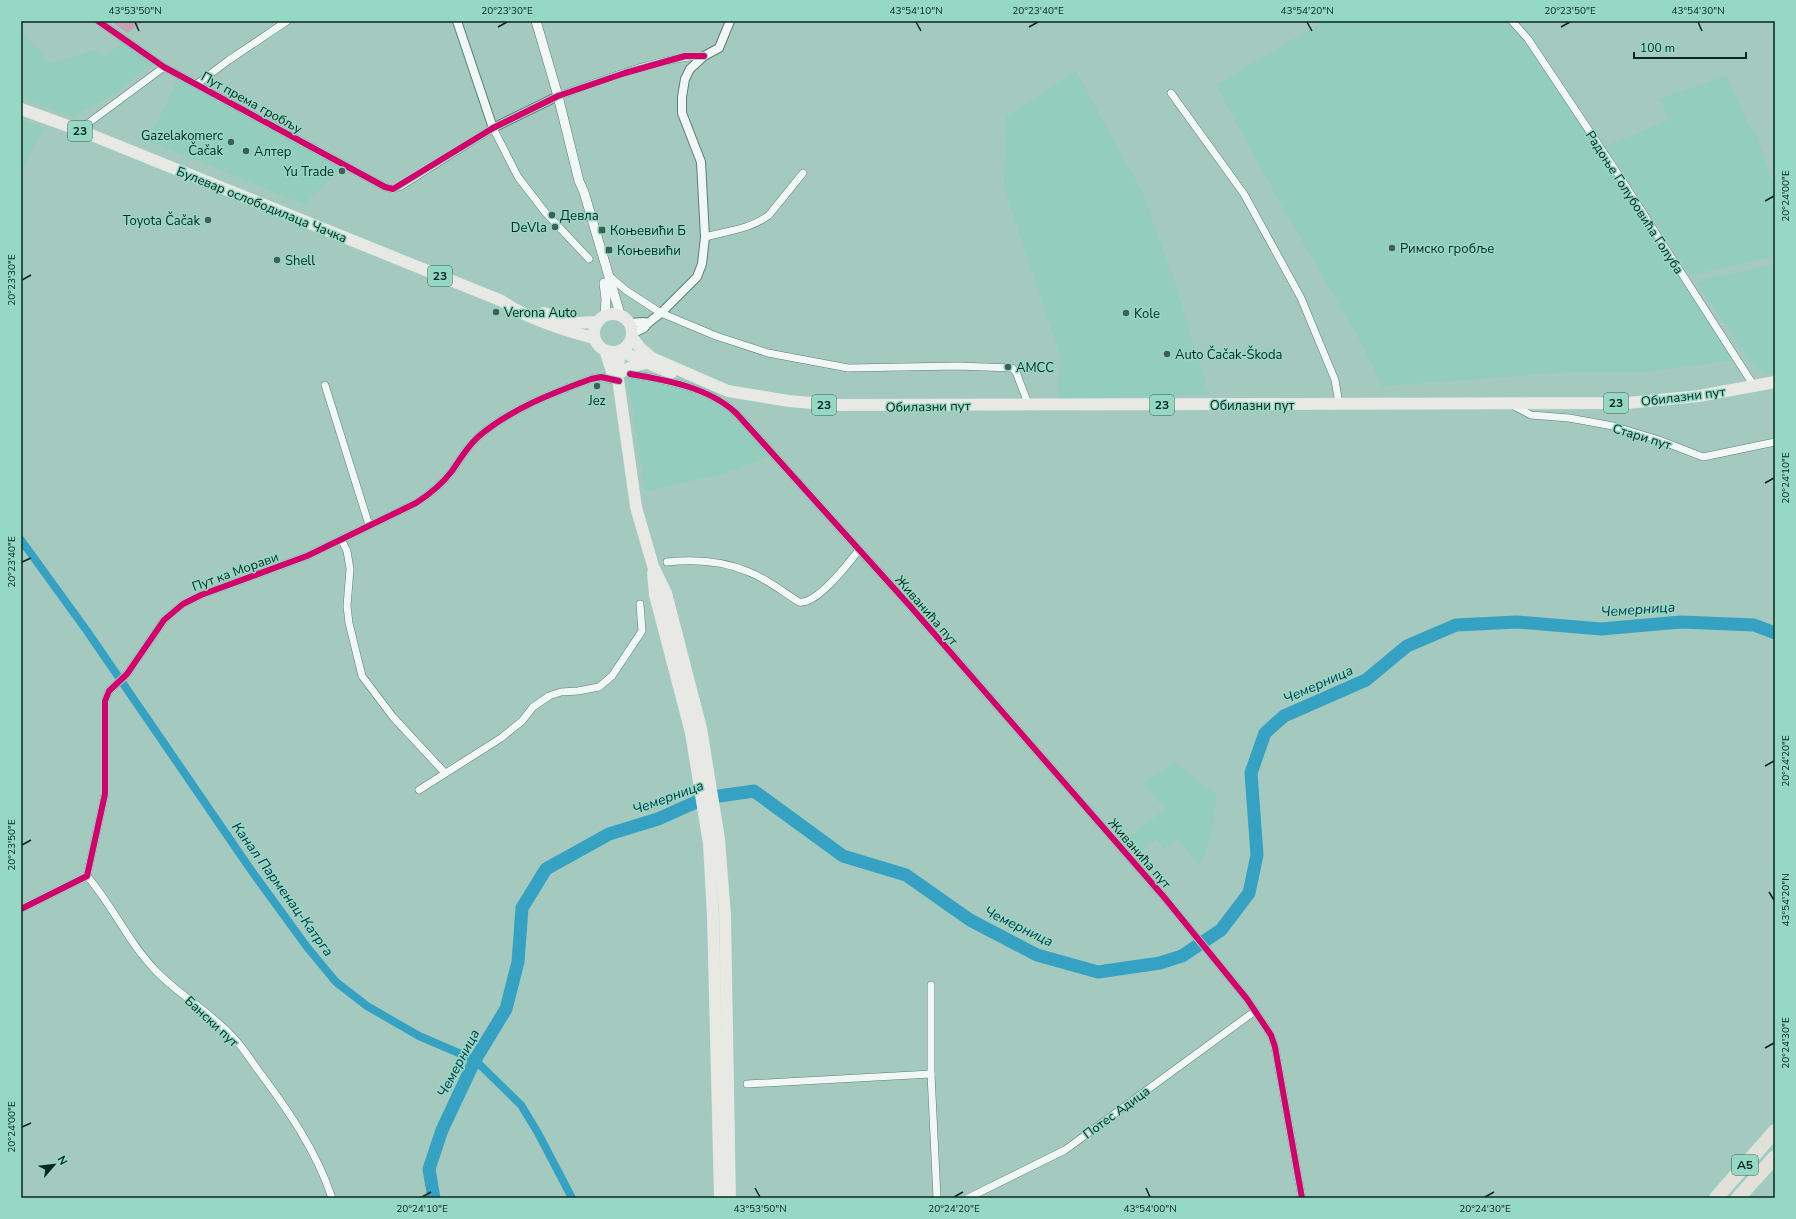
<svg xmlns="http://www.w3.org/2000/svg" width="1796" height="1219" font-family="'Nunito Sans',sans-serif">
<style>
.built{fill:#92cdbd}
.green{fill:#c3a2b1}
.lines{fill:none;stroke-linecap:round;stroke-linejoin:round}
.canal{stroke:#35a2c4;stroke-width:8}
.river{stroke:#35a2c4;stroke-width:13}
.minor-casing{stroke:#5f7d75;stroke-width:8}
.tertiary-casing{stroke:#5f7d75;stroke-width:10}
.secondary-casing{stroke:#5f7d75;stroke-width:10}
.primary-casing{stroke:#d6e7e2;stroke-width:12}
.motorway-casing{stroke:#d6e7e2;stroke-width:14}
.minor{stroke:#f1f7f5;stroke-width:7}
.tertiary{stroke:#f1f7f5;stroke-width:8}
.secondary{stroke:#f1f7f5;stroke-width:9}
.primary{stroke:#e8e9e4;stroke-width:11}
.motorway{stroke:#e2e0d9;stroke-width:12}
.cycleway-casing{stroke:#95d8c4;stroke-width:8}
.cycleway{stroke:#d6006c;stroke-width:6}
.ticks{fill:none;stroke:#0a261f;stroke-width:1.5}
.poi-dot{fill:#405f57;stroke:#95d8c4;stroke-width:1.5}
.labels{text-anchor:middle;stroke-width:3;stroke-linejoin:round;paint-order:stroke}
.shield{fill:#95d8c4;stroke:#345b50;stroke-width:1}
.shield-label{font-size:12px;font-weight:bold;fill:#0a261f}
.street-label{font-size:13px;fill:#0a261f;stroke:#95d8c4}
.poi-label{font-size:13px;fill:#0a261f;stroke:#95d8c4;text-anchor:start}
.water-label{font-size:14px;font-style:italic;fill:#02354b;stroke:#95d8c4}
.neatline{fill:none;stroke:#0a261f;stroke-width:1.5}
.ticks-label{font-size:10px;text-anchor:middle;fill:#0a261f}
</style>
<rect width="100%" height="100%" fill="#a4c9be"/>
<!-- built -->
<g class="built">
<polygon points="1324,21 1510,21 1577,118 1734,360 1646,372 1568,372 1382,386 1360,340 1283,208 1216,85"/>
<polygon points="21,30 51,64 95,50 105,57 123,42 152,64 113,95 72,117 21,97"/>
<polygon points="1076,71 1142,192 1174,280 1209,394 1058,400 1060,356 1004,187 1006,117"/>
<polygon points="1726,76 1751,130 1754,130 1775,189 1775,256 1690,275 1606,146 1669,120 1660,99"/>
<polygon points="178,78 344,165 304,204 149,141"/>
<polygon points="21,119 44,128 21,172"/>
<polygon points="1775,264 1775,374 1771,375 1755,367 1696,282"/>
<polygon points="628,376 684,388 708,395 733,414 743,427 772,455 731,471 645,492"/>
<polygon points="1174,762 1217,795 1211,834 1205,852 1199,865 1178,839 1164,849 1156,839 1137,854 1123,841 1166,809 1149,791 1144,783"/>
</g>
<!-- green -->
<polygon class="green" points="111,21 144,21 127,33"/>
<g class="lines">
<!-- canal -->
<polyline class="canal" points="21,540 87,631 251,870 307,947 336,982 367,1006 419,1036 475,1060 521,1105 538,1133 572,1198"/>
<!-- river -->
<polyline class="river" points="434,1198 429,1169 442,1130 475,1060 506,1009 518,962 522,908 546,869 609,834 658,819 705,798 754,791 843,856 906,875 970,920 1037,955 1098,972 1160,963 1182,956 1221,930 1249,893 1257,855 1251,773 1265,733 1284,716 1366,680 1407,646 1456,625 1517,622 1601,629 1681,622 1754,625 1775,633"/>
<defs>
<g id="minor">
<polyline points="98,21 164,67 385,187 393,189 401,186 493,128 518,177 545,212 589,259"/>
<polyline points="1512,21 1528,39 1616,171 1754,386"/>
<polyline points="197,84 229,60 287,21"/>
<polyline points="1171,93 1244,194 1301,298 1335,380 1339,404"/>
<path d="M558,96C602,81 658,57 704,56"/>
<polyline points="79,130 164,67"/>
<path d="M705,237C727,231 751,229 769,215L803,173"/>
<polyline points="609,276 627,291 661,313 716,336 768,353 848,368 958,366 1012,368 1016,372 1029,406"/>
<path d="M630,374C666,380 708,387 736,413L910,606L1164,897L1247,999L1271,1035L1275,1047L1302,1198"/>
<polyline points="325,385 369,525"/>
<polyline points="1512,405 1531,415 1569,418 1613,426 1659,440 1703,457 1775,442"/>
<polyline points="341,539 347,551 350,569 347,606 349,623 362,676 393,717 445,773"/>
<path d="M667,562C694,559 724,561 749,572C767,579 783,592 799,602C817,605 848,564 859,550"/>
<polyline points="419,790 501,738 522,721 533,707 549,696 561,692 578,691 599,687 612,676 642,631 640,604"/>
<path d="M87,876C113,906 128,942 156,971C179,995 210,1012 232,1036C242,1046 250,1059 258,1070C288,1110 316,1150 332,1198"/>
<path d="M21,909L87,876L105,794V701L109,691L127,674L164,620L183,604L201,595L307,556L416,503C430,494 442,484 452,471C460,459 467,447 478,437C509,410 552,393 591,379L601,377L617,381"/>
<polyline points="931,985 931,1074 937,1198"/>
<polyline points="747,1084 931,1074"/>
<polyline points="968,1198 1065,1150 1255,1011"/>
</g>
<g id="tertiary">
<polyline points="457,21 493,128 558,96"/>
<polyline points="630,323 643,322 648,323"/>
<polyline points="633,333 644,328 648,323 661,313 697,277 702,264 705,237 701,162 682,113 682,97 685,79 690,69 704,56 719,48 730,21"/>
</g>
<g id="secondary">
<polyline points="536,21 558,96 579,181 584,192 620,314"/>
<polyline points="604,283 606,299 605,315"/>
</g>
<g id="primary">
<path d="M21,109L79,130L502,301C523,317 569,332 594,338"/>
<polyline points="544,313 573,323 598,322"/>
<circle cx="613" cy="333" r="19"/>
<polyline points="632,337 641,349 652,358 728,391 789,401 836,405 1627,403 1699,396 1775,382"/>
<polyline points="605,350 612,372 618,379"/>
<polyline points="620,351 671,373"/>
<polyline points="619,352 618,379 636,507 653,566 666,593 701,728 719,839 725,915 730,1198"/>
<polyline points="619,373 631,367 645,363"/>
<polyline points="653,573 655,595 691,733 709,844 713,917 720,1198"/>
</g>
<g id="motorway">
<polyline points="1716,1198 1775,1131"/>
<polyline points="1738,1198 1775,1157"/>
</g>
</defs>
<!-- minor casing -->
<use href="#minor" class="minor-casing"/>
<!-- tertiary casing -->
<use href="#tertiary" class="tertiary-casing"/>
<!-- secondary casing -->
<use href="#secondary" class="secondary-casing"/>
<!-- primary casing -->
<use href="#primary" class="primary-casing"/>
<!-- motorway casing -->
<use href="#motorway" class="motorway-casing"/>
<!-- minor -->
<use href="#minor" class="minor"/>
<!-- tertiary -->
<use href="#tertiary" class="tertiary"/>
<!-- secondary -->
<use href="#secondary" class="secondary"/>
<!-- primary -->
<use href="#primary" class="primary"/>
<!-- motorway -->
<use href="#motorway" class="motorway"/>
<defs>
<g id="cycleway">
<polyline points="98,21 164,67 385,187 393,189 493,128 558,96 625,73 685,56 704,56"/>
<path d="M630,374C666,380 708,387 736,413L910,606L1164,897L1247,999L1271,1035L1275,1047L1302,1198"/>
<path d="M21,909L87,876L105,794V701L109,691L127,674L164,620L183,604L201,595L307,556L416,503C430,494 442,484 452,471C460,459 467,447 478,437C509,410 552,393 591,379L601,377L619,381"/>
</g>
</defs>
<!-- cycleway casing -->
<use href="#cycleway" class="cycleway-casing"/>
<!-- cycleway -->
<use href="#cycleway" class="cycleway"/>
</g>
<!-- ticks -->
<path class="ticks" d="M135,22L139,31M916,22L921,31M1307,22L1312,31M1698,22L1702,31M498,27L507,22M1029,27L1038,22M1561,27L1570,22M1765,201L1774,196M22,280L31,275M1765,483L1774,478M22,562L31,558M1765,766L1774,761M22,845L31,840M1769,892L1774,900M1765,1048L1774,1043M22,1127L31,1123M755,1188L760,1197M1146,1188L1150,1197M422,1197L431,1192M954,1197L963,1192M1485,1197L1494,1192"/>
<!-- markers -->
<g class="poi-dot">
<circle cx="231" cy="142" r="4"/>
<circle cx="246" cy="151" r="4"/>
<circle cx="342" cy="171" r="4"/>
<circle cx="552" cy="215" r="4"/>
<circle cx="208" cy="220" r="4"/>
<circle cx="555" cy="227" r="4"/>
<rect x="598" y="226" width="8" height="8" rx="2"/>
<circle cx="1392" cy="248" r="4"/>
<rect x="605" y="246" width="8" height="8" rx="2"/>
<circle cx="277" cy="260" r="4"/>
<circle cx="496" cy="312" r="4"/>
<circle cx="1126" cy="313" r="4"/>
<circle cx="1167" cy="354" r="4"/>
<circle cx="1008" cy="367" r="4"/>
<circle cx="597" cy="386" r="4"/>
</g>
<g class="labels">
<!-- shield labels -->
<g class="shield">
<rect x="68" y="121" width="24" height="20" rx="3"/>
<rect x="428" y="266" width="24" height="20" rx="3"/>
<rect x="1604" y="393" width="24" height="20" rx="3"/>
<rect x="812" y="395" width="24" height="20" rx="3"/>
<rect x="1150" y="395" width="24" height="20" rx="3"/>
<rect x="1732" y="1155" width="26" height="20" rx="3"/>
</g>
<g class="shield-label">
<text x="80" y="135">23</text>
<text x="440" y="280">23</text>
<text x="1616" y="407">23</text>
<text x="824" y="409">23</text>
<text x="1162" y="409">23</text>
<text x="1745" y="1169">A5</text>
</g>
<!-- street labels -->
<g class="street-label">
<text transform="translate(252 102) rotate(29)" y="5">Пут према гробљу</text>
<text transform="translate(1635 202) rotate(57)" y="5">Радоње Голубовића Голуба</text>
<text transform="translate(262 204) rotate(22)" y="5">Булевар ослободилаца Чачка</text>
<text transform="translate(1683 396) rotate(-7)" y="5">Обилазни пут</text>
<text x="1252" y="410">Обилазни пут</text>
<text transform="translate(928 406) rotate(-1)" y="5">Обилазни пут</text>
<text transform="translate(1642 436) rotate(17)" y="5">Стари пут</text>
<text transform="translate(235 571) rotate(-20)" y="5">Пут ка Морави</text>
<text transform="translate(927 610) rotate(49)" y="5">Живанића пут</text>
<text transform="translate(1140 853) rotate(49)" y="5">Живанића пут</text>
<text transform="translate(212 1021) rotate(43)" y="5">Бански пут</text>
<text transform="translate(1116 1112) rotate(-36)" y="5">Потес Адица</text>
</g>
<!-- poi labels -->
<g class="poi-label">
<text x="223" y="140" text-anchor="end">Gazelakomerc<tspan x="223" dy="15">Čačak</tspan></text>
<text x="254" y="156">Алтер</text>
<text x="334" y="176" text-anchor="end">Yu Trade</text>
<text x="560" y="220">Девла</text>
<text x="200" y="225" text-anchor="end">Toyota Čačak</text>
<text x="547" y="232" text-anchor="end">DeVla</text>
<text x="610" y="235">Коњевићи Б</text>
<text x="1400" y="253">Римско гробље</text>
<text x="617" y="255">Коњевићи</text>
<text x="285" y="265">Shell</text>
<text x="504" y="317">Verona Auto</text>
<text x="1134" y="318">Kole</text>
<text x="1175" y="359">Auto Čačak-Škoda</text>
<text x="1016" y="372">АМСС</text>
<text x="597" y="405" text-anchor="middle">Jez</text>
</g>
<!-- water labels -->
<g class="water-label">
<text transform="translate(1638 609) rotate(-4)" y="5">Чемерница</text>
<text transform="translate(1318 684) rotate(-24)" y="5">Чемерница</text>
<text transform="translate(668 797) rotate(-20)" y="5">Чемерница</text>
<text transform="translate(283 889) rotate(54)" y="5">Канал Парменац-Катрга</text>
<text transform="translate(1019 926) rotate(26)" y="5">Чемерница</text>
<text transform="translate(458 1063) rotate(-62)" y="5">Чемерница</text>
</g>
</g>
<!-- border -->
<rect width="1796" height="1219" fill="none" stroke="#95d8c4" stroke-width="44"/>
<!-- north arrow -->
<g transform="translate(54 1165) rotate(62)" stroke="#95d8c4" stroke-width="3" paint-order="stroke">
<path d="M0-3L7 15L0 10L-7 15Z" fill="#0a261f"/>
<text y="-6" font-size="11" font-weight="bold" text-anchor="middle" fill="#0a261f">N</text>
</g>
<!-- scale -->
<path d="M1634 52v6h112v-6" fill="none" stroke="#0a261f" stroke-width="2"/>
<text x="1640" y="52" font-size="12" fill="#0a261f" stroke="#95d8c4" stroke-width="3" paint-order="stroke">100 m</text>
<rect x="22" y="22" width="1752" height="1175" class="neatline"/>
<g class="ticks-label">
<text x="135" y="14">43°53'50"N</text>
<text x="507" y="14">20°23'30"E</text>
<text x="916" y="14">43°54'10"N</text>
<text x="1038" y="14">20°23'40"E</text>
<text x="1307" y="14">43°54'20"N</text>
<text x="1570" y="14">20°23'50"E</text>
<text x="1698" y="14">43°54'30"N</text>
<text transform="translate(1785 196) rotate(-90)" y="4">20°24'00"E</text>
<text transform="translate(11 280) rotate(-90)" y="4">20°23'30"E</text>
<text transform="translate(1785 478) rotate(-90)" y="4">20°24'10"E</text>
<text transform="translate(11 562) rotate(-90)" y="4">20°23'40"E</text>
<text transform="translate(1785 761) rotate(-90)" y="4">20°24'20"E</text>
<text transform="translate(11 845) rotate(-90)" y="4">20°23'50"E</text>
<text transform="translate(1785 900) rotate(-90)" y="4">43°54'20"N</text>
<text transform="translate(1785 1043) rotate(-90)" y="4">20°24'30"E</text>
<text transform="translate(11 1127) rotate(-90)" y="4">20°24'00"E</text>
<text x="422" y="1212">20°24'10"E</text>
<text x="760" y="1212">43°53'50"N</text>
<text x="954" y="1212">20°24'20"E</text>
<text x="1150" y="1212">43°54'00"N</text>
<text x="1485" y="1212">20°24'30"E</text>
</g>
</svg>
